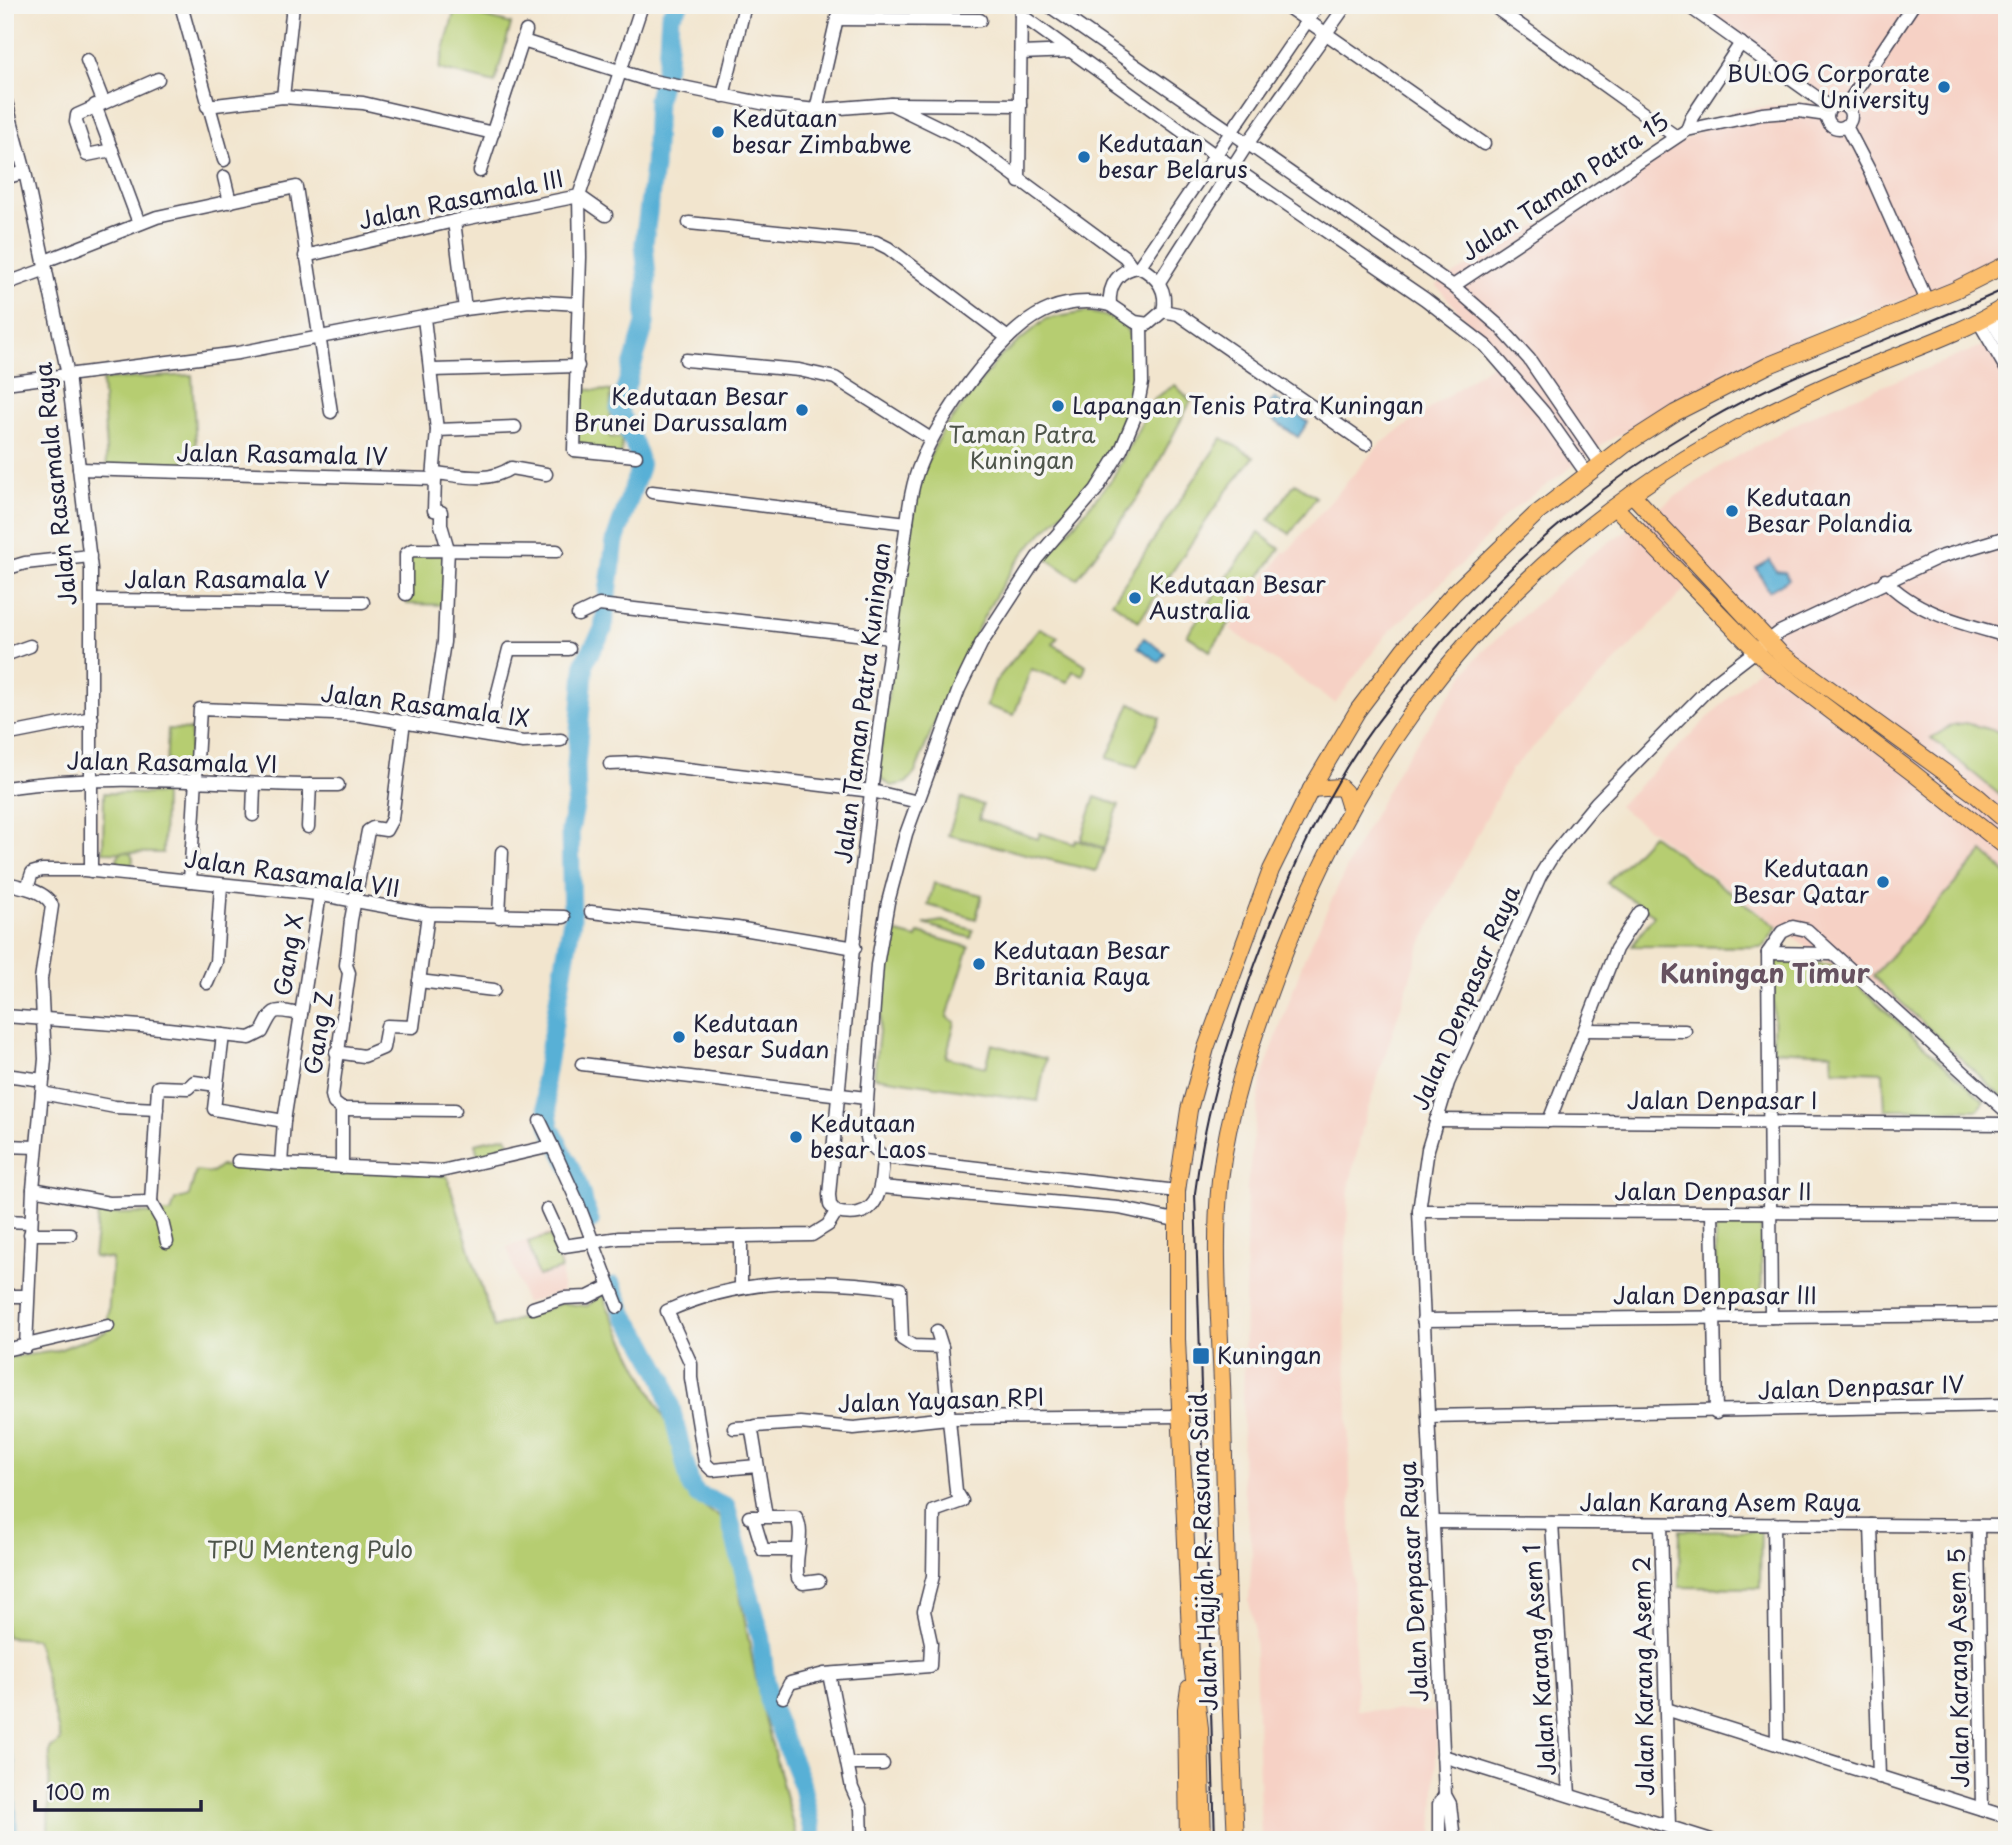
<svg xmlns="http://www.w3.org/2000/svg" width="2012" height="1845" font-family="'Playpen Sans',sans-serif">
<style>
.built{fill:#f6d1c5}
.green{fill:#b6cd71;stroke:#6c7856;stroke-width:2}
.water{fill:#59b0d6;stroke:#3e6988;stroke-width:2}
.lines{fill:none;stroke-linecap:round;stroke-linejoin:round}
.stream{stroke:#59b0d6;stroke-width:3.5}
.river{stroke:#59b0d6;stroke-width:19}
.minor-casing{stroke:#413f51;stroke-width:15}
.major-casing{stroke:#413f51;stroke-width:18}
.minor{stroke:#fff;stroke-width:12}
.major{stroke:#fbbe6e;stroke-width:16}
.tram{stroke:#22223b;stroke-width:2}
.poi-dot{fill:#1f6fb2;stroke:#f6f6f2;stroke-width:2.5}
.labels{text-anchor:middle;stroke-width:7;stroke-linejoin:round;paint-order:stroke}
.poi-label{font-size:23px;fill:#22223b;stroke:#f6f6f2;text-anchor:start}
.street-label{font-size:23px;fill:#22223b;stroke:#f6f6f2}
.park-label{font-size:23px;fill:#4e554b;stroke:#f6f6f2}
.quarter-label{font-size:26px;font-weight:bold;fill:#665260;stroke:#f6f6f2}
</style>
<rect width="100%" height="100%" fill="#f6f6f2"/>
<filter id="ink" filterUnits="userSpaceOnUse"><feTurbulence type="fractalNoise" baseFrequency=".0143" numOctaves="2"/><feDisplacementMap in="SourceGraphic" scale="14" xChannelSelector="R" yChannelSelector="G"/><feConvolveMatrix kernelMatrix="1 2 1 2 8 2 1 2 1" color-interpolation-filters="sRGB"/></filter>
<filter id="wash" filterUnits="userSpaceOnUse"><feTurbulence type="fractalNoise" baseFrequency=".00686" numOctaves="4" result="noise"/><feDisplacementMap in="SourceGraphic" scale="28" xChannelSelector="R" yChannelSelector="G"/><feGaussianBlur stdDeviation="1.57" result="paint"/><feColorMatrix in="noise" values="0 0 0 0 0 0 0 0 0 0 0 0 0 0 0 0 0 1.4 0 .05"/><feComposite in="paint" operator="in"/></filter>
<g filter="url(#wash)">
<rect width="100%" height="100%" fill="#f2e5ce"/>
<!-- built -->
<g class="built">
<polygon points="1693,5 2007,5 2007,251 1971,282 1837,319 1604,443 1507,514 1475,551 1386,635 1335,703 1230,629 1284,551 1286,553 1379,445 1499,359 1436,285 1736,110 1826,101"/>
<polygon points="2007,336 2007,1096 1618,806 1758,669 1691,583 1511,770 1421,944 1364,1121 1349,1188 1344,1286 1357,1710 1438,1712 1433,1840 1261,1840 1254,1626 1249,1601 1252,1552 1242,1476 1247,1187 1261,1080 1304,959 1356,848 1402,763 1476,658 1589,556 1723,464 1818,412"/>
<polygon points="552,1232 562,1263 562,1292 525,1303 507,1247"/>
</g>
<!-- green -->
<g class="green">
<polygon points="455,9 511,24 495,83 439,69"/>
<path d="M1086,312C1120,317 1133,324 1134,361C1136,410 1108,464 1075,500C1054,523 1028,544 1011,571C970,634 942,702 915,773L906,783L891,786L880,778L878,766L914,508L924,468L942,432L999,358L1046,319Z"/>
<polygon points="192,375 197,468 107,468 102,380"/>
<polygon points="1175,385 1191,401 1146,487 1077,579 1046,558 1112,479 1155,398"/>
<polygon points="576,389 611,391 610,437 622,438 621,458 573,456"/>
<polygon points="1222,438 1254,457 1225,493 1139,621 1112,602"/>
<polygon points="1295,483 1316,497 1290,534 1269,520"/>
<polygon points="1259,533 1280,549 1248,592 1227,577"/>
<polygon points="407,555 448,555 446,605 407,604"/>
<polygon points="1219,589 1242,605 1210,651 1187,635"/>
<polygon points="1039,628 1058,637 1053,644 1086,665 1083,675 1073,671 1068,682 1031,669 1014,715 986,706 995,682"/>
<polygon points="1131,703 1160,718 1137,767 1107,758"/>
<polygon points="1966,723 2007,734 2007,801 1931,738 1953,725"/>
<polygon points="168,729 191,730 189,771 166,771"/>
<polygon points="104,793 164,794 163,853 103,852"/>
<polygon points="1095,797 1119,805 1104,848 1081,840"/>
<polygon points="961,798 983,805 979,819 1038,839 1040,833 1074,844 1076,840 1104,850 1096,871 948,835"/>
<polygon points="1652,835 1777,927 1763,947 1632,946 1654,915 1607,883"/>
<polygon points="1983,852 2007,874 2007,1102 1873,976"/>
<circle cx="125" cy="860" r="8"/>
<polygon points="934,883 982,895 976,919 928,905"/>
<polygon points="942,921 973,930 971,938 924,924"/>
<polygon points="890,931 917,938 919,933 969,947 947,1017 955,1022 946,1057 986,1067 992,1044 1046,1059 1038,1101 874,1077"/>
<polygon points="1774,961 1836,965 1984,1101 1977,1110 1885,1109 1883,1072 1833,1070 1832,1053 1773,1050"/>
<polygon points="507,1136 511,1154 479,1161 475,1143"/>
<polygon points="221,1166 342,1167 447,1176 494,1328 562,1303 587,1306 604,1293 606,1304 671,1431 686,1494 726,1522 760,1699 797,1840 48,1840 50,1749 61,1741 36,1639 7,1637 5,1630 5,1358 56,1351 107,1331 112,1259 93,1257 98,1214 171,1213 175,1200 189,1196 196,1171 212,1173"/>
<polygon points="1715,1218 1761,1218 1762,1302 1716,1302"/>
<polygon points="550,1236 561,1269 538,1276 528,1242"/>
<polygon points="1680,1530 1761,1531 1760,1588 1679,1587"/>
</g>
<!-- water -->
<g class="water">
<polygon points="1274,398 1308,422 1298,437 1263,413"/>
<polygon points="1770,560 1776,571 1785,572 1789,579 1769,591 1756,568"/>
<polygon points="1144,638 1165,653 1159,662 1138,647"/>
</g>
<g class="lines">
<!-- stream -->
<polyline class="stream" points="5,1735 14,1763 16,1840"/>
<!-- river -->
<g class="river">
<polyline points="590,1221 576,1179 550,1127 544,1082 572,919 570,830 577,798 576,765 585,661 603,630 615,541 640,467 637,451 619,410 645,324 647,278 644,243 654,168 657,99 667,61 670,15 679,5"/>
<polyline points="613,1286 625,1316 644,1342 664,1380 691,1487 698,1495 726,1506 760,1633 768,1700 801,1782 814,1840"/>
</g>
</g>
</g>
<g filter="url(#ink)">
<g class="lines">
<defs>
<g id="minor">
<polyline points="181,5 224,160"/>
<polyline points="1048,5 1453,286 1499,326 1529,359 1601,464"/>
<polyline points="1285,5 1484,144"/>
<polyline points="1492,5 1675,136"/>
<polyline points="1687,5 1830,107"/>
<polyline points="1021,15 1215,155 1425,299 1486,346 1544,413 1587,474"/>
<polyline points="837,19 980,20"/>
<polyline points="523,41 648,80 771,105 816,110 891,104 969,142 1125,257 1133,268"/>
<polyline points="1021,53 1071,51"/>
<polyline points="87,60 103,101"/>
<polyline points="723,96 745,5"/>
<polyline points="283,97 293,5"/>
<polyline points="5,98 25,172 68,375 91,569 91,871"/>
<circle cx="1839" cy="116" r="12"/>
<polyline points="892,104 1020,105"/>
<polyline points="95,105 139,223"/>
<polyline points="207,106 283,97 363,103 493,133"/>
<polyline points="1846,106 1913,5"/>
<polyline points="816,110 840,5"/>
<polyline points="1846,126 1870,172 1927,301"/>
<polyline points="1687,130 1692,117 1741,43"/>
<polyline points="112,150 87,155 76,122 77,115 158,79"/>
<polyline points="480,171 526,31"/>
<polyline points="224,177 230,202"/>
<polyline points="5,178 25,172"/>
<polyline points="1019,182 1021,5"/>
<polyline points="579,196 580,257 574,450 636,456"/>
<polyline points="579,196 606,215"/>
<polyline points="454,221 465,309"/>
<polyline points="689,223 876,242 888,248 1008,338"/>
<polyline points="305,256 454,221 579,196 642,5"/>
<polyline points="45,261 157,217 296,187 331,412"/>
<polyline points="1139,267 1318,5"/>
<path d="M1139,267C1157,276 1168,291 1163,311L1148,324L1135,322L1110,305C1108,285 1119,269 1139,267Z"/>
<polyline points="1159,282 1248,143 1346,5"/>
<polyline points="5,284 46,269"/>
<polyline points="1453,286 1687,130 1762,114 1799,111 1827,115"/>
<polyline points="1163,311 1178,314 1366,444"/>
<polyline points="1989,316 2007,346"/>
<polyline points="1979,322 2007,370"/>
<polyline points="1141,324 1142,383 1136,414 1121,450 1096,490 1037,558 981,644 959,689 906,834 888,902 877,965 865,1128 868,1142 883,1157 1177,1191"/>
<polyline points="686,360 799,370 835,378 931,439"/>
<polyline points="432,370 578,366"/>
<polyline points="5,383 238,353 465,309 529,301 578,304"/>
<polyline points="437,430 515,427"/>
<polyline points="79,469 433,479 437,430 424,318"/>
<path d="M436,473C463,476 488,483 511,468L546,474"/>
<polyline points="652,492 907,523"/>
<polyline points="5,569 25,563 90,556"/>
<path d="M1885,580C1915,613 1965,624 2007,636"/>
<polyline points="406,594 406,554 412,550 557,551"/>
<polyline points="92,600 363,602"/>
<polyline points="578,615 599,605 891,638"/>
<polyline points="5,655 30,646"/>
<polyline points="431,726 444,642 448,549 441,525 441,512 434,510 435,479"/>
<polyline points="5,735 92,718"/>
<polyline points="487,735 509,649 569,649"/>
<polyline points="610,764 636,763 872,791 918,802"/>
<path d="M5,788C111,771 230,786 338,785"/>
<polyline points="253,815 254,786"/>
<polyline points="308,827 310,785"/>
<polyline points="190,881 200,709 360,715 523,742 561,740"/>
<path d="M5,883C20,886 47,891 52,906L41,979L45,1059L33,1189L26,1347"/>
<polyline points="27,888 32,873 42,870 84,870 317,894 428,914 564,917"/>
<polyline points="591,912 737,928 855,948"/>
<polyline points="499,917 502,852"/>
<polyline points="1768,953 1771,1317"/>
<polyline points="1768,953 1782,932 1793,927 1807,930 2007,1112"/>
<polyline points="1768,953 1830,954"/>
<polyline points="419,981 494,990"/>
<polyline points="207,983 216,962 221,885"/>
<path d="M5,1016L141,1026L250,1038L262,1032C275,1006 272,1010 301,1014L320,894"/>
<polyline points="1586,1030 1685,1031"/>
<polyline points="223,1035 214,1109 284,1121 301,1014"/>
<polyline points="336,1052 364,1056 383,1048 387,1026 413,1027 428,914"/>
<polyline points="582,1064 866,1098"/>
<polyline points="5,1075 43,1080"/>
<polyline points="42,1093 115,1107 157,1109"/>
<polyline points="342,1109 455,1110"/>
<polyline points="1436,1120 2007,1124"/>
<polyline points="284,1121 281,1164 441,1171 552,1146 577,1201 618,1307"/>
<polyline points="540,1121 552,1146"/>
<polyline points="1549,1121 1616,949 1640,912"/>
<polyline points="5,1146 36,1147"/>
<polyline points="238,1161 281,1164"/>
<polyline points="342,1167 342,1109 334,1103 332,1095 349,973 346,965 351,920 368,831 373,828 386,830 392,819 404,721"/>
<polyline points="881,1187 1119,1208 1175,1220"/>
<polyline points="33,1189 109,1203 151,1202"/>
<polyline points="151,1202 158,1087 188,1088 194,1082 217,1085"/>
<polyline points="151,1202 162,1221 167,1242"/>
<polyline points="547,1209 564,1246 619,1238 812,1235 828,1225 836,1212"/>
<polyline points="1419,1211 2007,1213"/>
<path d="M836,1212L830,1205L829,1195C845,1015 864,834 889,654C894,618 899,581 904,544C908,517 910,487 921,462C938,418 1001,332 1043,312C1063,302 1088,299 1110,305"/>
<path d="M836,1212C880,1222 881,1190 883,1157"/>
<polyline points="1712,1213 1716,1413"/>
<polyline points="5,1221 30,1222"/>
<polyline points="30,1234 70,1234"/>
<polyline points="741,1286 741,1236"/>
<polyline points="5,1296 27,1296"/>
<polyline points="533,1308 564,1298 588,1297 610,1286"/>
<polyline points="1423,1320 2007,1315"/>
<polyline points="5,1350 108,1326"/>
<polyline points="1428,1416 2007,1405"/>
<polyline points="734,1428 753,1427"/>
<path d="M757,1466L712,1470L705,1463L691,1378V1364L667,1311C740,1278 821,1277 900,1289L902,1339L913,1346L942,1347"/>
<polyline points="766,1516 752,1431 755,1426 800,1423 854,1428 948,1418 1181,1416"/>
<path d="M749,1517H796C806,1534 793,1557 798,1578L803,1583L819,1581"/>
<polyline points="753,1517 763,1550 796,1550"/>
<polyline points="1433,1522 2007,1526"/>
<polyline points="1552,1523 1569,1795"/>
<polyline points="1661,1524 1669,1827"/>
<polyline points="1774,1524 1777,1744"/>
<polyline points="1871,1525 1879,1777"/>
<polyline points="1978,1526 1982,1809"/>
<polyline points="829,1674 852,1788 861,1808 862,1840"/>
<polyline points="783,1697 790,1683 824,1674 930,1666 931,1643 924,1611 933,1576 934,1511 962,1501 956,1491 942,1347 937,1331"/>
<polyline points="1666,1709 2007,1817"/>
<polyline points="1443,1756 1711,1840"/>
<polyline points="848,1764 883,1764"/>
<polyline points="1439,1840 1439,1804 1445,1795"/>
<polyline points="1454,1840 1450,1804 1445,1795 1419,1211 1428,1149 1448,1083 1540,876 1553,855 1596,803 1714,683 1780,632 1937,558 2007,537"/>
</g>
<g id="major">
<polyline points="1632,494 1780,653 1976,795 2007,822"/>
<polyline points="1615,507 1769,664 1913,773 2007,848"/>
<polyline points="1311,789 1340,787 1345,792 1350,808"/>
<polyline points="1188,1581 1207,1594 1227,1584"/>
<polyline points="1188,1840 1186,1709 1189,1688"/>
<polyline points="1203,1840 1200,1728 1191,1656 1177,1339 1177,1191 1189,1110 1206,1048 1271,870 1311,789 1358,710 1404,649 1453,594 1535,515 1625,445 1675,413 1769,365 1955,290 2007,264"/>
<path d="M1236,1840C1229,1700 1227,1559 1223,1419C1222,1341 1212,1259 1220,1180C1228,1111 1251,1042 1275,977C1347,780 1459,617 1632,494C1703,443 1779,405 1859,371C1909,350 1961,334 2007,305"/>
</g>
</defs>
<!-- minor casing -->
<use href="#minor" class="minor-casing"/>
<!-- major casing -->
<use href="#major" class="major-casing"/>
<!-- minor -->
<use href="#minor" class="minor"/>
<!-- major -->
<use href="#major" class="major"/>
<!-- tram -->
<path class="tram" d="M1215,1840L1195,1193C1204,1119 1223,1057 1247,987C1272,916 1301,845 1339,780C1359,744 1385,712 1410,680C1495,573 1587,491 1705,422C1800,366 1908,335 2007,288"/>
</g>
</g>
<!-- markers -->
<g class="poi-dot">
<circle cx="1944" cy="87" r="7"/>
<circle cx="718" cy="132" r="7"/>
<circle cx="1084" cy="157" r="7"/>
<circle cx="1058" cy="406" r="7"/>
<circle cx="802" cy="410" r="7"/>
<circle cx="1732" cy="511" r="7"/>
<circle cx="1135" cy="598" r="7"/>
<circle cx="1883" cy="882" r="7"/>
<circle cx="979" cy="964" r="7"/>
<circle cx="679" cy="1037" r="7"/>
<circle cx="796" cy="1137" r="7"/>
<rect x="1192" y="1347" width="18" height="18" rx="3.5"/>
</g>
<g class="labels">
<!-- poi labels -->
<g class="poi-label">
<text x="1930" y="82" text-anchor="end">BULOG Corporate<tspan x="1930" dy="26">University</tspan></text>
<text x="732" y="127">Kedutaan<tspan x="732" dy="26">besar Zimbabwe</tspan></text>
<text x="1098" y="152">Kedutaan<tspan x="1098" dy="26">besar Belarus</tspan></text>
<text x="788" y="405" text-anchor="end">Kedutaan Besar<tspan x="788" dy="26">Brunei Darussalam</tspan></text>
<text x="1072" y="414">Lapangan Tenis Patra Kuningan</text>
<text x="1746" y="506">Kedutaan<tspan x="1746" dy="26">Besar Polandia</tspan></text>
<text x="1149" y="593">Kedutaan Besar<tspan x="1149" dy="26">Australia</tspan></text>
<text x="1869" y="877" text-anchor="end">Kedutaan<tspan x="1869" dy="26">Besar Qatar</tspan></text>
<text x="993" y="959">Kedutaan Besar<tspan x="993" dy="26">Britania Raya</tspan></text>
<text x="693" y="1032">Kedutaan<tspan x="693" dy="26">besar Sudan</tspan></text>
<text x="810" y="1132">Kedutaan<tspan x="810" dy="26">besar Laos</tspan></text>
<text x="1217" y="1364">Kuningan</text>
</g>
<!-- street labels -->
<g class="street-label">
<text transform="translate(1565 187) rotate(-34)" y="8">Jalan Taman Patra 15</text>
<text transform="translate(461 200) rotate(-12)" y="8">Jalan Rasamala III</text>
<text transform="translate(282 455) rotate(1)" y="8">Jalan Rasamala IV</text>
<text transform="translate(56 484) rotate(-96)" y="8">Jalan Rasamala Raya</text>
<text x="227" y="588">Jalan Rasamala V</text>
<text transform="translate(863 703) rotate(-83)" y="8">Jalan Taman Patra Kuningan</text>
<text transform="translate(425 706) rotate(7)" y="8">Jalan Rasamala IX</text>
<text transform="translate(172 763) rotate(1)" y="8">Jalan Rasamala VI</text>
<text transform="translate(292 874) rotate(8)" y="8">Jalan Rasamala VII</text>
<text transform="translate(289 955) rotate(-81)" y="8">Gang X</text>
<text transform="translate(1466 998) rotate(-67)" y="8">Jalan Denpasar Raya</text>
<text transform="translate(319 1033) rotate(-82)" y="8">Gang Z</text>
<text x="1722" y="1109">Jalan Denpasar I</text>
<text x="1713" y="1200">Jalan Denpasar II</text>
<text x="1715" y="1304">Jalan Denpasar III</text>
<text transform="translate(1861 1388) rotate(-2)" y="8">Jalan Denpasar IV</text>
<text transform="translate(941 1401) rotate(-2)" y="8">Jalan Yayasan RPI</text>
<text x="1720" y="1511">Jalan Karang Asem Raya</text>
<text transform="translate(1204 1552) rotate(-92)" y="8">Jalan Hajjah R. Rasuna Said</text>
<text transform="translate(1414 1582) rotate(-93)" y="8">Jalan Denpasar Raya</text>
<text transform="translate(1540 1660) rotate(-94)" y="8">Jalan Karang Asem 1</text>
<text transform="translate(1959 1668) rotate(-91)" y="8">Jalan Karang Asem 5</text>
<text transform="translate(1644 1676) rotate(-91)" y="8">Jalan Karang Asem 2</text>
</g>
<!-- park labels -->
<g class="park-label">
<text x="1022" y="443">Taman Patra<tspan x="1022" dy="26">Kuningan</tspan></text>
<text x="310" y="1558">TPU Menteng Pulo</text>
</g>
<!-- quarter labels -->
<g class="quarter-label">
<text x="1765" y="983">Kuningan Timur</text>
</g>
</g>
<!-- margin -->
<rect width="2012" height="1845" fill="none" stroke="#f6f6f2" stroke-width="28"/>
<!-- scale -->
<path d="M35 1800v10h166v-10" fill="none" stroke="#22223b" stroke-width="3.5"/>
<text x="46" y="1800" font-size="21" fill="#22223b" stroke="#f6f6f2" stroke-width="5" paint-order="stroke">100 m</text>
</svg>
